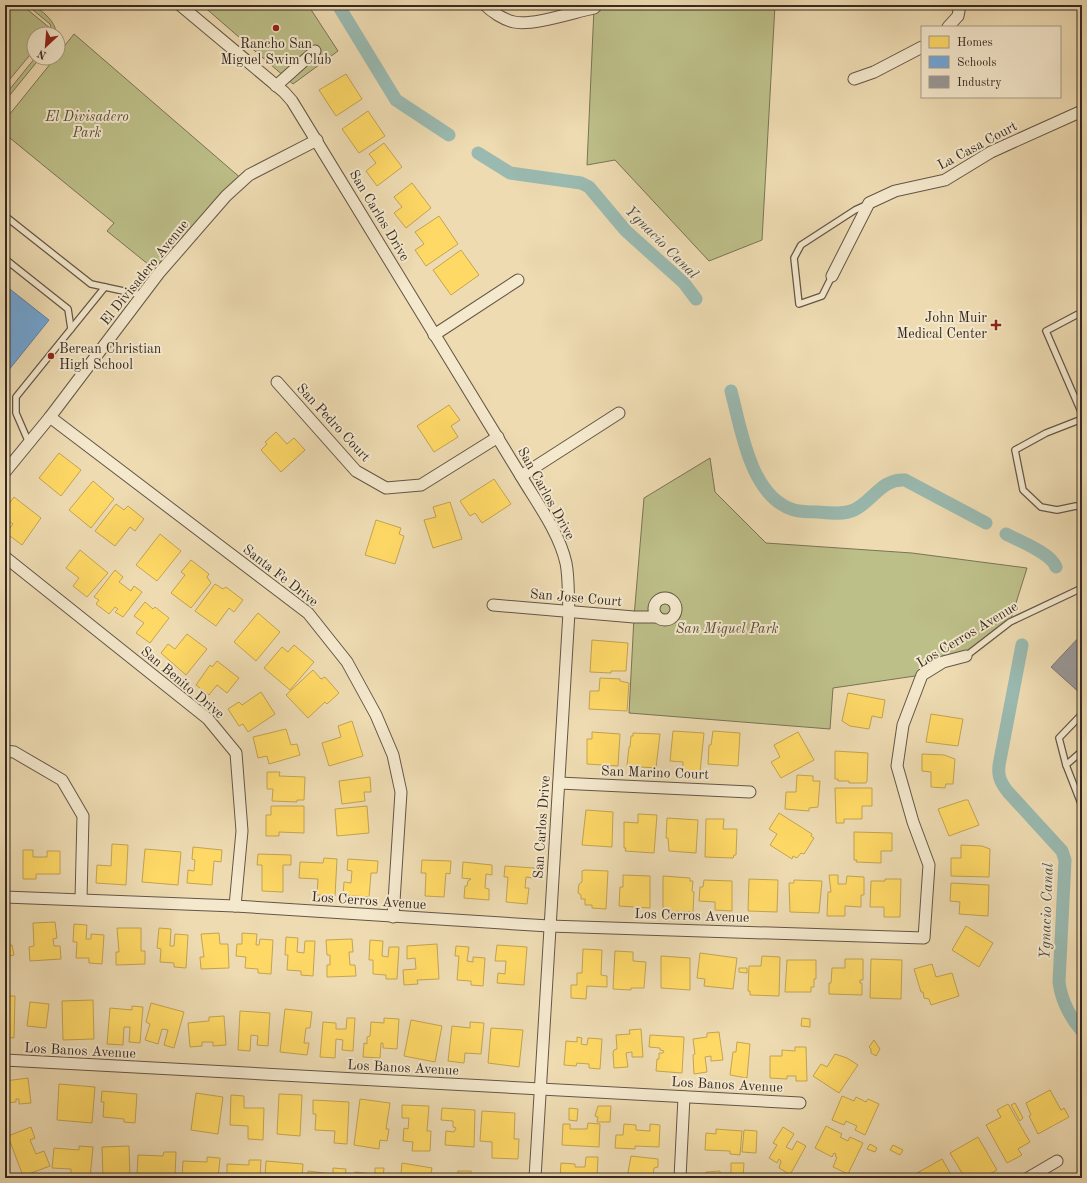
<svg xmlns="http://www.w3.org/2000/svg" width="1087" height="1183" font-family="'Old Standard TT',serif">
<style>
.green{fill:#bdbf89;stroke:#7a7456}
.homes{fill:#ffd966;stroke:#c3a452}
.schools{fill:#6fa8dc;stroke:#5e82a4}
.industry{fill:#999;stroke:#7b7875}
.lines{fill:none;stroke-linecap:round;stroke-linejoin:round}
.canal{stroke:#9abab1;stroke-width:13}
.lane-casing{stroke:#645646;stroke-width:8}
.street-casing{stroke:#645646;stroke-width:13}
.lane{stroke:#f4e8cd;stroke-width:5.5}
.street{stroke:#f4e8cd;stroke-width:11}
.poi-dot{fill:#8f2418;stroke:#f4e8cd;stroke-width:1.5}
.labels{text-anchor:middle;stroke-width:4;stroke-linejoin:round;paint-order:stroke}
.poi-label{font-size:14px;fill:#362a22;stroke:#f4e8cd}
.park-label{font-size:14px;font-style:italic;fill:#584f3c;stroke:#f4e8cd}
.street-label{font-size:14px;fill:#362a22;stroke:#f4e8cd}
.water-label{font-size:15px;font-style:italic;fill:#4f4e46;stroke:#f4e8cd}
</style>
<rect width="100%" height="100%" fill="#eedbb2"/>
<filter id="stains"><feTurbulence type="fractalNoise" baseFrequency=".005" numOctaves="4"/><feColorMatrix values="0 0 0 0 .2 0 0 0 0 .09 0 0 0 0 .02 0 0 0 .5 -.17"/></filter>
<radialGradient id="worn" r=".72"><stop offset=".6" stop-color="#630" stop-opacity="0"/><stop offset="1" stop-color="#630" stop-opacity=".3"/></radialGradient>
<!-- green -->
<g class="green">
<polygon points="5,5 22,5 51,29 47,34 34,34 34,50 5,85"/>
<path d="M27,5C38,5 57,22 56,34H53L50,24Z"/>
<polygon points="202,5 308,5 338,51 293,84"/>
<polygon points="597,5 775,5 762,240 709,261 615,160 587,165 594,8"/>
<polygon points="74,34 243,180 159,273 107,231 114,223 5,134 5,120 55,58 58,58 58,54"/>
<polygon points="35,58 40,58 5,101 5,95"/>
<polygon points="710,458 715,492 766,543 912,553 1027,568 1010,622 966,656 922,675 833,688 830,729 629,713 634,617 644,498"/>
</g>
<!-- homes -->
<g class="homes">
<polygon points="346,74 362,99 336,116 319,90"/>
<polygon points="368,111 385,136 359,153 342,129"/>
<polygon points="384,143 402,167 377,186 366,171 376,163 369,154"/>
<polygon points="412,183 431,208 406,228 394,213 402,207 394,197"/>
<polygon points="439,216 458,244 426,266 415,250 424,244 415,232"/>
<polygon points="461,250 479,275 451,295 433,270"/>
<polygon points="449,405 460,420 451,426 458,437 434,452 417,426"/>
<polygon points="276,432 287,444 294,438 305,450 281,472 261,450 267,444 265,442"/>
<polygon points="59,453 81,470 61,496 39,478"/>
<polygon points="494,479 511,504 482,523 475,513 470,516 460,501"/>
<polygon points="93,481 114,499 91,528 69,510"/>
<polygon points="14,497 41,518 22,545 6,533 13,524 5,519 5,509"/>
<polygon points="450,502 462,539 433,548 424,520 436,517 433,507"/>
<polygon points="116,504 124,510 128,506 144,519 135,531 130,527 115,546 95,531"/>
<polygon points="376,520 401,528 399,534 404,536 395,564 365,555"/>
<polygon points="160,534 181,551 157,581 136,565"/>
<polygon points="80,550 108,573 87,597 73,586 79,578 66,568"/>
<polygon points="191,560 209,574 207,577 211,583 191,608 171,593 185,575 181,572"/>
<polygon points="115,570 123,577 119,582 131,591 134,586 142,592 123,617 115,612 118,609 115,607 109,614 96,604 99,600 94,597"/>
<polygon points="215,584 223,589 226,587 243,600 234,612 229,608 216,626 195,611"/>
<polygon points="145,602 153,609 155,607 169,618 150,643 136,633 144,623 134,616"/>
<polygon points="258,613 280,632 256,661 234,642"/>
<polygon points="187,634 207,649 186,675 161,653 168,644 175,649"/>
<polygon points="592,640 628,643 626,671 611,671 611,673 590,672"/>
<polygon points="294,645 314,662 290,690 264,668 282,647 288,652"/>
<polygon points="217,661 239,678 227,693 217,685 209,695 196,685 210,665 212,667"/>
<polygon points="313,670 321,679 325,677 339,693 327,704 325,702 308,718 286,695"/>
<polygon points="600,678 620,679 620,681 629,683 627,711 589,709 590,691 599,691"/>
<polygon points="261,692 275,714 248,732 243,724 239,726 228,709 239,702 242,705"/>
<polygon points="848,693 885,700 882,718 872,716 869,729 850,726 842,721"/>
<polygon points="931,714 963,719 958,746 926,742"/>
<polygon points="352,721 363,756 329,766 322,743 341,737 338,726"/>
<polygon points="286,729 291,745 297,744 300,755 269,764 267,756 258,758 253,737"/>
<polygon points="673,731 704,733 700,772 683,771 683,762 670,761"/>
<polygon points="713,731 740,733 738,766 708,764 709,745 711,745"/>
<polygon points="592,732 620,734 618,766 587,764 587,739 592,739"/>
<polygon points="798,732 814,760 781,778 771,762 780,757 774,745"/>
<polygon points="633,733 660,734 656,768 627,766 629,747 630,747 631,736 633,736"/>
<polygon points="835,751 868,753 867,781 866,783 849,783 849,781 838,781 838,779 835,779"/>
<polygon points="922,754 944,755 955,759 953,784 946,784 945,788 931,787 931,772 922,771"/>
<polygon points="267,772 280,772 279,776 305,777 304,800 297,800 297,802 272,801 273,789 267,789"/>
<polygon points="797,775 813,776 813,781 820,781 818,807 809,808 809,811 785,809 786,792 796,792"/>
<polygon points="370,777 371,792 364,792 365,801 342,804 339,781"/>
<polygon points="835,788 872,788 872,806 862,806 862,819 844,819 844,823 836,823"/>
<polygon points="965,800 968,800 979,825 949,836 938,809"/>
<polygon points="271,806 304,806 304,833 279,832 279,836 266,836 266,815 271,815"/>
<polygon points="367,806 369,833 337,836 335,809"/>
<polygon points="586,810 613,812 612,847 582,845"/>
<polygon points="779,813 812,834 811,836 814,838 804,854 801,853 797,858 793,856 792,859 770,845 777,834 769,829"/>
<polygon points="638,814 657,815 654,853 625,851 626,848 624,848 624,822 638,823"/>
<polygon points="667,818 698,820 696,853 669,851 668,838 666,838"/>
<polygon points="706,819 724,819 723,829 737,829 736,855 734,855 733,858 705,857"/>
<polygon points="854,832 892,833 892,851 881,851 881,863 856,862 857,860 854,860"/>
<polygon points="5,838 9,838 7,875 5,875"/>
<polygon points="112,844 128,845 126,885 96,883 97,865 111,866"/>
<polygon points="961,845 982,846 990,849 989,877 951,876 951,858 961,858"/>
<polygon points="193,847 222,850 221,862 214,861 212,885 187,883 188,870 194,871 195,860 192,859"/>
<polygon points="145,849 181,852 178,885 142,882"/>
<polygon points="23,850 33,850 33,857 47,857 47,851 60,851 60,874 36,874 36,879 23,879"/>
<polygon points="258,854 291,855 291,865 283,865 283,892 262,891 262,865 257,865"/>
<polygon points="324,858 337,859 335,896 317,895 318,879 299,878 300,862 323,863"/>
<polygon points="348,859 378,861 377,873 371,873 369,897 343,895 344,882 351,883 352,871 347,870"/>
<polygon points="422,860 451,861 450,874 446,873 444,897 425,896 426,873 421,873"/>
<polygon points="463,862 492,865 492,875 486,874 485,888 489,889 489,900 464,898 465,886 467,886 468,881 471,879 462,878"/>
<polygon points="505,866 534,868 533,878 526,877 525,888 529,888 527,904 506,902 508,877 504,877"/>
<polygon points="585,870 608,871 606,909 592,908 592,905 585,905 585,899 581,899 581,895 578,893 579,884 582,882 582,871"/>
<polygon points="623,875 650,876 650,908 619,906 620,887 623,887"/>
<polygon points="829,875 838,875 838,884 846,884 847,876 864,877 864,895 861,895 861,907 845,906 845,916 827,916 828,892 831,892"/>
<polygon points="663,876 690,878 690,881 693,881 692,891 694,892 693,912 663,911"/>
<polygon points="749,879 778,880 777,912 748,911"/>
<polygon points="885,879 901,879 900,917 884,917 884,907 870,907 871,881 885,881"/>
<polygon points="704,880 732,881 732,911 715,910 715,902 699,901 700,887 703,887"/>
<polygon points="794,880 822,881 819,913 790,912 789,883 794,883"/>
<polygon points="951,883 989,885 988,916 959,914 960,902 950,901"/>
<polygon points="55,922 57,938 53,939 54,946 60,946 61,959 30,961 29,947 34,946 33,923"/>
<polygon points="74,924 87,925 86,939 91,939 91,934 104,935 102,964 89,963 89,958 76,958 77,942 73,942"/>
<polygon points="966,926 993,943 979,967 952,950"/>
<polygon points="117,928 141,928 141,951 145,951 145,964 116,965 116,952 119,952"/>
<polygon points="159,928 171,929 170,946 174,946 175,934 188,935 186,968 174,967 174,963 160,962 161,949 157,948"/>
<polygon points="219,933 220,944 228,944 229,968 201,969 200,957 204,957 201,934"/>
<polygon points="242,933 257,934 256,945 259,945 260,939 273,940 271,974 258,973 258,969 245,968 246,957 236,956 237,944 242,944"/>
<polygon points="5,934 8,946 12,945 14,955 5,957"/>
<polygon points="286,937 298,938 297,952 304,953 305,941 315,941 313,976 301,975 301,971 287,970 288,955 285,955"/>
<polygon points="352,939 353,952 349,952 350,965 355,965 356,976 327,977 327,965 330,965 330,955 327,955 326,940"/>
<polygon points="370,940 383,941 382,956 388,957 389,947 399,947 397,979 386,979 386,975 373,974 373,960 369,960"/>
<polygon points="437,944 439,979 417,980 418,984 404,985 403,970 416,969 415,958 407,959 407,946"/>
<polygon points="497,945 527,947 524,985 497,983 498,973 505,974 506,961 495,961"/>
<polygon points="456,946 469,947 467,961 473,962 473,957 485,958 483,986 471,985 471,981 457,980 459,956 455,956"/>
<polygon points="583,949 602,950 601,975 607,976 607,987 587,986 586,999 571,998 571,985 577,985 577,973 582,973"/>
<polygon points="615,951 633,952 633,961 646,962 644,988 631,988 631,990 613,989"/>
<polygon points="700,953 737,958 733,989 704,986 705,979 697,978"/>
<polygon points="661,956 690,958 690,990 661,988"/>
<polygon points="762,956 780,957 779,996 750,995 750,991 748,991 749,966 761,966"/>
<polygon points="845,959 863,959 863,980 860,980 860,983 862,983 862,995 829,994 829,983 831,983 832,968 845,968"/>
<polygon points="871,959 902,960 901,999 870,998"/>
<polygon points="787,960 816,960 816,979 814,979 814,987 811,987 811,992 785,992"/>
<polygon points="932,964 936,977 952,973 959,996 931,1005 929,999 924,998 923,992 921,992 914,969"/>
<polygon points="739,968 747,968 747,973 739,972"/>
<polygon points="5,996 15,996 14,1038 5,1037"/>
<polygon points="93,1000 94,1039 63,1040 62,1001"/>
<polygon points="30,1002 49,1004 46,1028 27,1026"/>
<polygon points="151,1003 184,1012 174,1048 164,1045 168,1030 162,1029 158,1044 145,1040 150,1024 146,1022"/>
<polygon points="132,1006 143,1007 140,1043 129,1042 130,1027 124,1027 123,1045 107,1044 110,1008 132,1010"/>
<polygon points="285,1009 312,1012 310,1028 306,1028 304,1043 309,1043 307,1055 280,1052"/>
<polygon points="240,1011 270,1013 268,1046 257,1045 258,1036 251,1035 250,1051 238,1050"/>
<polygon points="224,1016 226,1045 213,1046 213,1042 202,1042 202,1046 190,1047 188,1023 209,1021 209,1017"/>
<polygon points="347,1018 355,1018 353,1051 342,1050 343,1040 336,1039 335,1058 320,1057 323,1022 336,1023 336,1029 346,1029"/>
<polygon points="384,1018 399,1019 397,1049 383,1048 383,1043 381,1043 380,1058 363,1057 364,1043 367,1044 367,1037 370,1036 371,1022 384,1023"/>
<polygon points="802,1018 810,1019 810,1027 801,1026"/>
<polygon points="411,1020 442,1026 435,1062 404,1056"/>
<polygon points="470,1022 484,1023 481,1054 465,1053 464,1063 448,1061 452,1026 470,1028"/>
<polygon points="491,1028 523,1030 519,1067 488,1063"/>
<polygon points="641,1029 643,1057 632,1057 632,1052 626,1053 628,1067 614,1068 613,1053 614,1050 617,1049 616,1035 630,1034 629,1030"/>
<polygon points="719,1032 723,1060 711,1061 711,1056 705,1057 707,1072 694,1074 693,1055 695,1054 693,1039 707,1037 707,1033"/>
<polygon points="650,1035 684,1037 682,1073 656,1071 657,1059 659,1059 659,1053 663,1053 664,1051 660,1050 660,1048 649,1047"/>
<polygon points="577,1037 582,1038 581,1044 587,1045 588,1038 602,1039 600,1069 589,1068 589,1064 577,1063 576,1066 564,1065 566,1041 577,1042"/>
<polygon points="874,1040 880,1049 876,1056 871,1053 871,1049 869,1047"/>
<polygon points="737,1042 750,1044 747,1078 730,1075 733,1052 736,1052"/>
<polygon points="795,1047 806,1047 807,1081 796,1081 796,1076 787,1076 787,1079 770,1078 770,1056 782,1056 782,1050 795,1051"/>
<polygon points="835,1054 847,1058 858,1065 839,1093 813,1076 821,1064 827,1067"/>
<polygon points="28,1078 31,1103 19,1104 19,1099 16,1099 16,1102 5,1103 5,1081"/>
<polygon points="59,1084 95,1087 92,1123 57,1120"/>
<polygon points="1050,1090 1061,1110 1064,1108 1069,1117 1038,1134 1029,1116 1031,1115 1026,1103"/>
<polygon points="102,1091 137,1094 135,1123 124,1122 124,1119 103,1117 104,1102 101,1102"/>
<polygon points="196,1093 223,1097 218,1134 191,1130"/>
<polygon points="279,1094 302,1095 300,1136 277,1134"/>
<polygon points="231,1095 244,1096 244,1108 264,1108 263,1140 248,1139 248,1126 230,1125"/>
<polygon points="842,1096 854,1101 856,1097 866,1102 868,1099 879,1104 865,1135 855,1130 857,1126 846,1121 844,1125 832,1120"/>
<polygon points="360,1099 390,1103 386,1129 389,1129 387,1141 380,1140 379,1149 354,1145"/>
<polygon points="313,1100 349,1102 347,1144 334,1143 335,1131 315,1130 316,1114 313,1114"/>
<polygon points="1015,1103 1023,1118 1020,1121 1011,1105"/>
<polygon points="1008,1104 1030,1142 1018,1149 1022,1155 1007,1163 986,1125 1001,1117 997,1110"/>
<polygon points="402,1105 429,1106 427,1131 431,1131 430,1151 412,1151 413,1142 403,1141 404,1128 408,1129 409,1118 402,1118"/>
<polygon points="598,1106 611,1106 610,1122 597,1122 598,1117 595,1116"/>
<polygon points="442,1108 475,1110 474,1147 445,1145 446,1131 454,1132 456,1128 453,1127 453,1121 441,1120"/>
<polygon points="569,1108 578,1109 577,1121 569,1120"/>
<polygon points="482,1111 515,1113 514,1139 519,1139 518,1159 492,1158 492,1142 480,1141"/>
<polygon points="588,1123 600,1124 599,1147 562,1145 563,1124 570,1124 570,1129 587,1129"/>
<polygon points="624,1124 636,1125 636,1130 650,1131 650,1124 660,1125 659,1147 635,1146 635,1149 615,1148 616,1135 623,1135"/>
<polygon points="826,1126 842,1134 840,1137 848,1141 850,1137 863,1143 848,1174 833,1167 837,1157 835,1156 836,1154 834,1153 832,1157 815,1148"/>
<polygon points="31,1127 35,1138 30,1140 36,1154 44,1151 50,1166 23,1176 8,1136"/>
<polygon points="783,1127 794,1134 786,1147 792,1150 797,1141 806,1146 791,1173 789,1174 779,1168 781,1161 779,1159 777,1163 769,1158 777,1145 773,1143"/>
<polygon points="716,1129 742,1131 740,1155 730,1154 730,1151 705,1150 706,1133 716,1134"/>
<polygon points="744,1130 757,1131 756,1153 742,1152"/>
<polygon points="978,1137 997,1170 983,1178 977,1178 975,1175 965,1178 950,1153"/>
<polygon points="870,1144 877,1148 875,1152 867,1149"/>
<polygon points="893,1145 903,1150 900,1155 890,1150"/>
<polygon points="79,1146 93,1147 90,1178 71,1178 71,1169 52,1168 54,1148 79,1150"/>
<polygon points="129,1146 130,1178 103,1178 102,1147"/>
<polygon points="164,1152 176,1152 175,1178 155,1178 156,1175 137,1174 138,1155 163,1156"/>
<polygon points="631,1156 658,1159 658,1167 654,1168 653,1178 627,1178"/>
<polygon points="207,1157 220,1158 218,1178 182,1178 183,1161 207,1162"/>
<polygon points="586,1157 598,1157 597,1178 560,1178 561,1163 575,1164 575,1167 585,1167"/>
<polygon points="942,1159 953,1178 919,1178 917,1173"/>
<polygon points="249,1160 261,1160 260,1178 227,1178 227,1164 249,1165"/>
<polygon points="266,1161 303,1164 302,1178 265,1178"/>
<polygon points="402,1163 432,1168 430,1178 404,1178 405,1176 401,1174"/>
<polygon points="731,1163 744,1163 743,1178 706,1178 706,1172 720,1171 720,1173 731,1173"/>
<polygon points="333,1168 346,1169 345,1178 308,1178 308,1171 333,1174"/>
<polygon points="375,1168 384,1168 383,1178 355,1178 355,1172 375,1174"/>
<rect x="458" y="1171" width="13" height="7"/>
</g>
<!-- schools -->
<polygon class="schools" points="6,286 49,320 8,371 5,369"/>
<!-- industry -->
<polygon class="industry" points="1082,634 1082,695 1051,667"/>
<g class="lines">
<!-- canal -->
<g class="canal">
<polyline points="338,5 396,100 449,135"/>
<polyline points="478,153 510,173 581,183 589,187 626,231 684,283 696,299"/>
<path d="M731,391C741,428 750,497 794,510C802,512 810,512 818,512C829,513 843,515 854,510C873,501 882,478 905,480L986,523"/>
<path d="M1006,534C1019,541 1051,553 1056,567"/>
<path d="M1022,645L1000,760C997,773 999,781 1008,792L1062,851L1065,860L1059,982C1061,999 1070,1018 1082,1031"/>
</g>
<defs>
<g id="lane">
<polyline points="5,216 91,284 142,295"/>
<polyline points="5,259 68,309 71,329 16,397 16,413 29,443"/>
<polyline points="832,276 822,296 799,304 794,258 801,245 855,210 866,205"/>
<polyline points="1082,312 1046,331 1082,414"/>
<polyline points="71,329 105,287"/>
<polyline points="1082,419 1046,433 1015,450 1023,490 1041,507 1057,510 1076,506 1082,508"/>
<polyline points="966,656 1010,622 1082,588"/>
<polyline points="1082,751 1066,765 1082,806"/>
<polyline points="1066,765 1059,738 1082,714"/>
</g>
<g id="street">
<path d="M180,5L284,92L292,101L521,476C537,503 559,532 566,563C569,578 568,596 569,612L535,1178"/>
<path d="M485,5C492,12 504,20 514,22C533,26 574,12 594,8L597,5"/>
<polyline points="948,27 958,16 960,5"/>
<polyline points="854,79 874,72 922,47"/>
<polyline points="276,86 315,51"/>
<polyline points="832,276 869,203 895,191 945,180 991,152 1082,111"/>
<polyline points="434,335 518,280"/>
<polyline points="277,382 356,471 386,488 421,485 498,437"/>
<polyline points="50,417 308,613 347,662 376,715 393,755 401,792 393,917"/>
<polyline points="5,472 50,417 159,273 226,196 249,175 317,140"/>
<polyline points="521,476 619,413"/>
<polyline points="5,557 208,719 236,753 242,831 235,906"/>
<circle cx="665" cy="609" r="11"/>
<polyline points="493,605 634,617 657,617"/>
<polyline points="5,751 14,752 62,780 83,816 81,899"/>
<polyline points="559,783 750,792"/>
<polyline points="5,897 235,906 549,926 924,938 929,865 913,822 897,766 903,725 922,675 943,662 966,656"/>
<polyline points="5,1060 800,1103"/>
<polyline points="680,1178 684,1097"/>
<polyline points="1028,1178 1057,1161"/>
</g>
</defs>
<!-- lane casing -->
<use href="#lane" class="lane-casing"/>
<!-- street casing -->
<use href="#street" class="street-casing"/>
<!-- lane -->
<use href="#lane" class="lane"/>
<!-- street -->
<use href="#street" class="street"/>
</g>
<!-- markers -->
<g class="poi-dot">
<circle cx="276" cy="28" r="4"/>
<path d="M994 319h4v4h4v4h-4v4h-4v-4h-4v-4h4z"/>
<circle cx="51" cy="356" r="4"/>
</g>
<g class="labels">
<!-- poi labels -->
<g class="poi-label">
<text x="276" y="48">Rancho San<tspan x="276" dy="16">Miguel Swim Club</tspan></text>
<text x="987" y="322" text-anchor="end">John Muir<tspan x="987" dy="16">Medical Center</tspan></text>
<text x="59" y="353" text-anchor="start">Berean Christian<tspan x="59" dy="16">High School</tspan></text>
</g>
<!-- park labels -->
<g class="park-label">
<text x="87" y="121">El Divisadero<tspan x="87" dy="16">Park</tspan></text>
<text x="727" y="633">San Miguel Park</text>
</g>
<!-- street labels -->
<g class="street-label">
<text transform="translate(977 145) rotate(-28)" y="5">La Casa Court</text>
<text transform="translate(380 215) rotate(59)" y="5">San Carlos Drive</text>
<text transform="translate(144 272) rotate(-51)" y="5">El Divisadero Avenue</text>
<text transform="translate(334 422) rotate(47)" y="5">San Pedro Court</text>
<text transform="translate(547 493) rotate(61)" y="5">San Carlos Drive</text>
<text transform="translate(281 575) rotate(38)" y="5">Santa Fe Drive</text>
<text transform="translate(576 597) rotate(5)" y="5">San Jose Court</text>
<text transform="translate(967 634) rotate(-31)" y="5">Los Cerros Avenue</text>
<text transform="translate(183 682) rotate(40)" y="5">San Benito Drive</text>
<text transform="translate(655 772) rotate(2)" y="5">San Marino Court</text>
<text transform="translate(541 827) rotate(-86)" y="5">San Carlos Drive</text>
<text transform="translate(369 900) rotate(4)" y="5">Los Cerros Avenue</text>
<text transform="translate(692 915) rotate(2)" y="5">Los Cerros Avenue</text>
<text transform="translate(80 1050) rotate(3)" y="5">Los Banos Avenue</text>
<text transform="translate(403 1067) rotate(3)" y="5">Los Banos Avenue</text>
<text transform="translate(727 1084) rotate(3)" y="5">Los Banos Avenue</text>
</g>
<!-- water labels -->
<g class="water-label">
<text transform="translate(662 242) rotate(45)" y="5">Ygnacio Canal</text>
<text transform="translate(1046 911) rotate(-88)" y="5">Ygnacio Canal</text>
</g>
</g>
<!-- margin -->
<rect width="1087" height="1183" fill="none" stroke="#eedbb2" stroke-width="20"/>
<rect x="6" y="6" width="1075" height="1171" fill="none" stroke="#362a22" stroke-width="2"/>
<rect x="10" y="10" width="1067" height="1163" fill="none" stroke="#362a22"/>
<!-- legend -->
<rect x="921" y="26" width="140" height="72" fill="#f4e8cd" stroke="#a89c89"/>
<rect x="929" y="36" width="20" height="12" fill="#ffd966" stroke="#a89c89"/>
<text x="957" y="46" font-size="12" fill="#362a22">Homes</text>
<rect x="929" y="56" width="20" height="12" fill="#6fa8dc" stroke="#a89c89"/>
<text x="957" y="66" font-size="12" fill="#362a22">Schools</text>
<rect x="929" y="76" width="20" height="12" fill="#999999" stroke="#a89c89"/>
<text x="957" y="86" font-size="12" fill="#362a22">Industry</text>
<!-- north arrow -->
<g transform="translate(46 46) rotate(206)"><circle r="19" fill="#f4e8cd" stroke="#a89c89"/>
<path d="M0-3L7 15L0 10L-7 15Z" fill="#8f2418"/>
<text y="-6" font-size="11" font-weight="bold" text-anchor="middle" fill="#362a22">N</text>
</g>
<rect width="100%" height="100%" filter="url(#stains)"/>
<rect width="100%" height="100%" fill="url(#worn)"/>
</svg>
